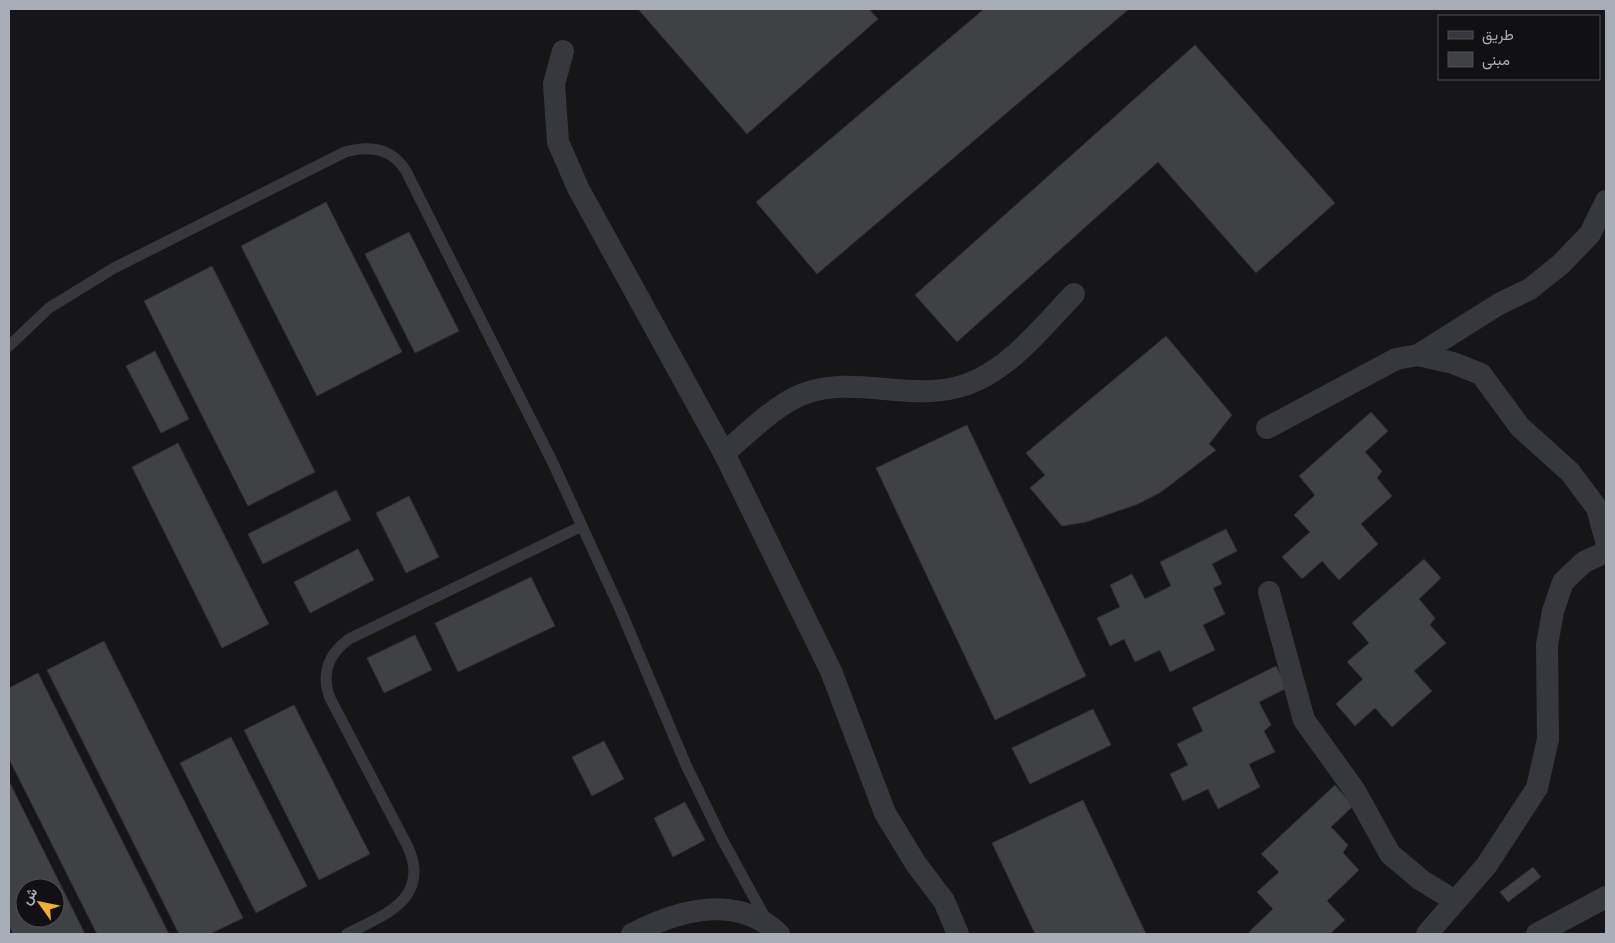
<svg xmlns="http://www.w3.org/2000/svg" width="1615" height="943" font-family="Ubuntu,Vazirmatn,sans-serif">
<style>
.building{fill:#404145;stroke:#303034;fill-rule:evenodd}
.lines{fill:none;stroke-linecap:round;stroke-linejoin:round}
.lane{stroke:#37383d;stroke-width:11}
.street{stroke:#37383d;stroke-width:22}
</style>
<rect width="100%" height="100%" fill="#161618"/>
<!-- building -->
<g class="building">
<polygon points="638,9 869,9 878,19 747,134"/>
<polygon points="984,9 1129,9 817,274 756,202"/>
<polygon points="1195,45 1335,203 1256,273 1158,162 957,342 915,295"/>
<polygon points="326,202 402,352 317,396 241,246"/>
<polygon points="409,232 459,331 415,353 365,254"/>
<polygon points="212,266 315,472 248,506 144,301"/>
<polygon points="1166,336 1232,415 1209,444 1216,450 1161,492 1138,504 1086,522 1062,526 1030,488 1045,475 1026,453"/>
<polygon points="155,351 189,419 161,433 126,366"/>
<polygon points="1371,412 1388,431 1365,452 1382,471 1377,478 1392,496 1361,524 1378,544 1339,580 1322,561 1302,579 1282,557 1310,532 1294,515 1315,495 1299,476"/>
<polygon points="967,425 1086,676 995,720 876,468"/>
<polygon points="178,443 269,624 222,648 132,467"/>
<polygon points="336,490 351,520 263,564 248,534"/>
<polygon points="409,496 439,557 406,573 376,513"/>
<polygon points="1226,529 1237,551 1212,564 1222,584 1213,588 1225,614 1203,625 1215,650 1170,672 1160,650 1135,662 1124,639 1110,646 1097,618 1120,607 1110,585 1132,574 1145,599 1171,586 1160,562"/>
<polygon points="358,549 374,580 310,613 294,582"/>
<polygon points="1424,559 1441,578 1419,599 1435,618 1430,625 1446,643 1414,671 1432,691 1392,727 1375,708 1355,726 1336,704 1363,679 1347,662 1369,643 1352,623"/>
<polygon points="531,577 555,626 458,672 435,623"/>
<polygon points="415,635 432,670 384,693 367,658"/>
<polygon points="104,641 243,918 210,934 179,934 47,670"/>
<polygon points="1276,666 1287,688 1259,702 1271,725 1264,731 1275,752 1249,764 1260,787 1218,809 1208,789 1183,801 1170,774 1188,765 1177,744 1203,731 1192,708"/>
<polygon points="38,673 169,934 97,934 9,759 9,688"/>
<polygon points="294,705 370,854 319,880 244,730"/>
<polygon points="1093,709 1111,745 1030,784 1012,748"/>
<polygon points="231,737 307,886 256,913 180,763"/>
<polygon points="604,741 624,779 592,796 572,757"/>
<path d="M9,781L85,934H13L9,926ZM25,888H55V918H25Z"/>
<polygon points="1335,785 1353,806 1331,827 1348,845 1343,853 1359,870 1327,901 1345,920 1330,934 1252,934 1249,932 1273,909 1257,892 1279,872 1261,854"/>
<polygon points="1083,800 1146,934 1035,934 992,843"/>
<polygon points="685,802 705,840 673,857 654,818"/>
<polygon points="1533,867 1541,877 1508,902 1500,892"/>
</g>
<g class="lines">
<!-- lane -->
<g class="lane">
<path d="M9,346L49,308L114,268L345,152C370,145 392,148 406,171L553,463L620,609L686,765L722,839L767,921"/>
<path d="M347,934C384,915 431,899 408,847L330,698C321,674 328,654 349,639L582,526"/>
</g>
<!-- street -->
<g class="street">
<polyline points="563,51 554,84 558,142 578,188 724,453 831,671 885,813 916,864 944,901 958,934"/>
<polyline points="1418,355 1499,304 1530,289 1561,264 1590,234 1606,201"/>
<polyline points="1267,428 1396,359 1418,355 1453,363 1481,374 1520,427 1570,472 1597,508 1606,541"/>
<path d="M724,453C747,434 775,405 803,394C856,374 913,404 968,384C1012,367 1042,327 1074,294"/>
<polyline points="1269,592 1304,720 1355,791 1390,854 1421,880 1455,901"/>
<path d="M632,934C678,910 737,893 779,934"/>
<polyline points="1427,934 1486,866 1537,788 1548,739 1547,645 1553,611 1563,582 1584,562 1606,552"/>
<polyline points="1537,934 1606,897"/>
</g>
</g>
<!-- border -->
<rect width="1615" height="943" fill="none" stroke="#a8adb8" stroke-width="20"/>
<!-- legend -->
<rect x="1438" y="15" width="162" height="65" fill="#111113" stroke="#4d4f55"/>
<rect x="1448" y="31" width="25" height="8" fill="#37383d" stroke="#4d4f55"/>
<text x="1482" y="40" font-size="15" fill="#a8adb8">طريق</text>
<rect x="1448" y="52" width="25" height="15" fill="#404145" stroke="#4d4f55"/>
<text x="1482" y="65" font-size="15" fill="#a8adb8">مبنى</text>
<!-- north arrow -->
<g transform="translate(40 903) rotate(303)"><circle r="24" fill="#111113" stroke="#4d4f55"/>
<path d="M0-4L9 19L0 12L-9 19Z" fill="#f2b134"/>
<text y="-8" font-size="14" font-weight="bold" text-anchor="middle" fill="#a8adb8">ش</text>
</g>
</svg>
